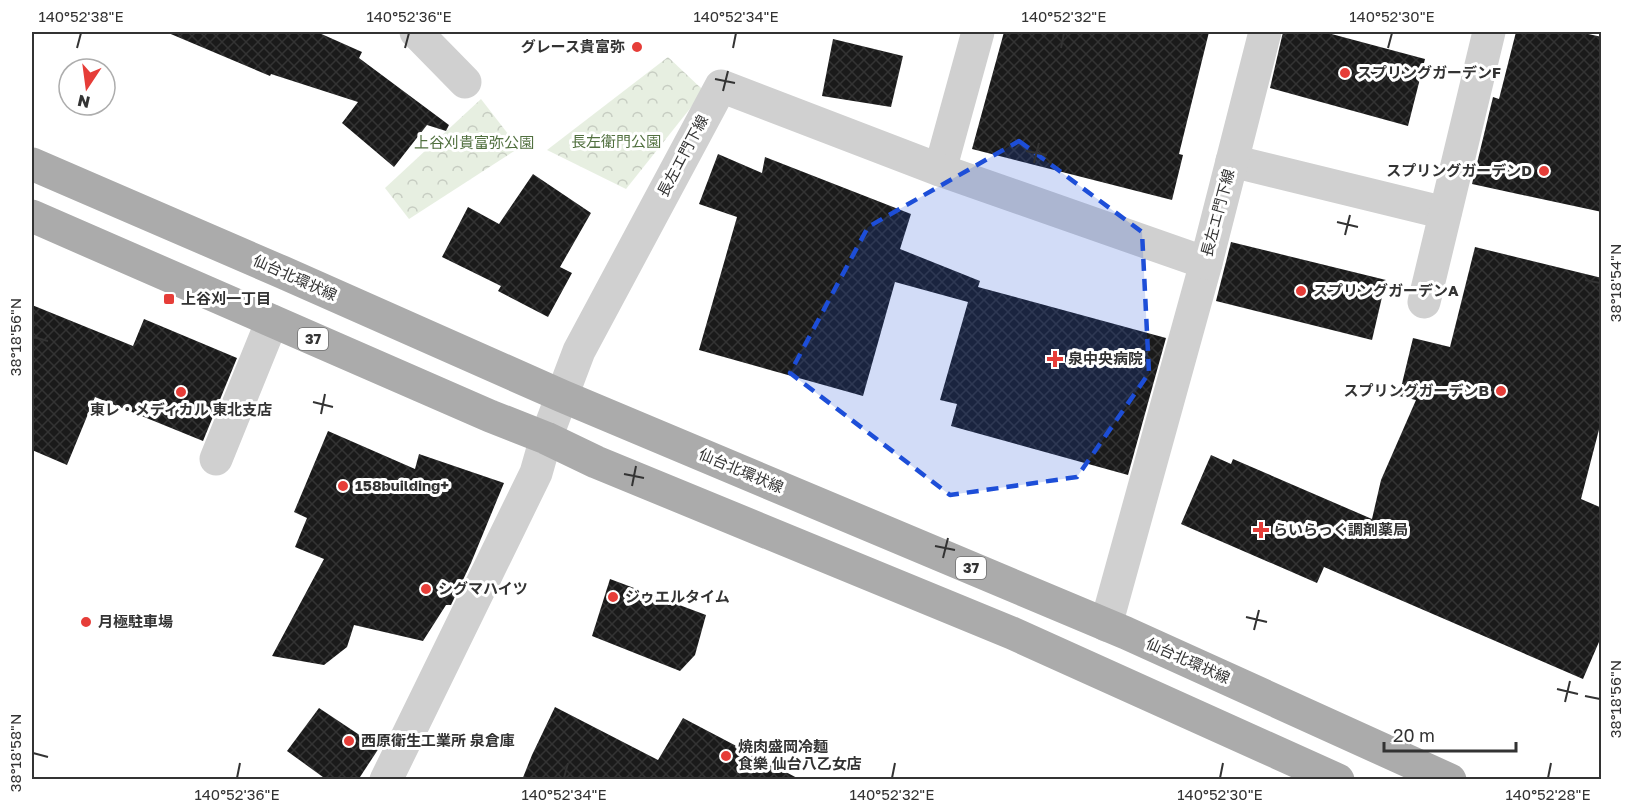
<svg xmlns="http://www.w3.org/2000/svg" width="1633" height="811" font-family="'Golos Text','Noto Sans JP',sans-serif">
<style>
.park{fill:url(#park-crowns)}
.building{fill:url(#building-cross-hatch)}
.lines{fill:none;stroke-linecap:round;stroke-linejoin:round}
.minor{stroke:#d0d0d0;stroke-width:33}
.major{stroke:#ababab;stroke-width:33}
.marked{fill:#1d4ed8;fill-opacity:0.2;stroke:#1d4ed8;stroke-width:4.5;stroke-dasharray:12 8;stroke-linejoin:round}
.ticks{fill:none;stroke:#333;stroke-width:2}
.poi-dot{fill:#e63d38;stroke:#fff;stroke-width:2}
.labels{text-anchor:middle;stroke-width:6;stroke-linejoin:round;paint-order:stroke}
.shield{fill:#fff;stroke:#707070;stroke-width:1.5}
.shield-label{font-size:14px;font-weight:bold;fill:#333}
.poi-label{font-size:15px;font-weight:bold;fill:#333;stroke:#fff;text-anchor:start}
.park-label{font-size:15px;fill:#51703f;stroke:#fff}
.street-label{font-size:15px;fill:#333;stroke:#fff}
.neatline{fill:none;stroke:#333;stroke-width:2}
.ticks-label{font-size:15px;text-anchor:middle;fill:#333}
</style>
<defs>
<pattern id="park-crowns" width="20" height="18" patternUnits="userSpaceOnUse" patternTransform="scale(1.5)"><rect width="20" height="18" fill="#e7efe1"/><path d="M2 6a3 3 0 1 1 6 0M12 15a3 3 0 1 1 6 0" fill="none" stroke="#c7cdc2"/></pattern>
<pattern id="building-cross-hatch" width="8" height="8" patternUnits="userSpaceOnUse" patternTransform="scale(1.5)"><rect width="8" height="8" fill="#1a1a1a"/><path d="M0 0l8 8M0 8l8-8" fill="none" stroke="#333"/></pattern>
</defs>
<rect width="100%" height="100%" fill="#fff"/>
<!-- park -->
<g class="park">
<polygon points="668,57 704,91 626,189 547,150"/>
<polygon points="481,99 519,148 409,219 385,188"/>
</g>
<!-- building -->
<g class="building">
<polygon points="166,32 317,32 362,52 359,58 449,125 446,131 427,125 394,167 342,123 358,102 271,74 270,76"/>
<polygon points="1004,32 1209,32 1179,154 1183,155 1172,200 972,149"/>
<polygon points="1283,32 1324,32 1425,59 1408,126 1270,88"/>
<polygon points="1516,32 1579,32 1602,37 1602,212 1472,184 1493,97 1499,99"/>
<polygon points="833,39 903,56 891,107 822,96"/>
<polygon points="718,154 762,173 765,157 911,214 900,249 980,281 978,287 1166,338 1128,475 951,426 957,404 940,400 968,302 895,282 863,396 699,350 737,217 699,204"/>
<polygon points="533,174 591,213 560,267 572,273 548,317 498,291 501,286 442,257 468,207 499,224"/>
<polygon points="1231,242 1386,280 1372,340 1216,301"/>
<polygon points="1475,247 1602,278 1602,418 1581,499 1602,508 1602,635 1583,679 1324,567 1317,583 1181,524 1211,455 1231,464 1233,459 1372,519 1381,480 1416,400 1399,396 1413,338 1450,347"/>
<polygon points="32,305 133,346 144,319 237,358 203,441 95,397 67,465 32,450"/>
<polygon points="328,431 415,469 419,454 504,483 471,563 451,605 446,605 423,641 354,625 347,647 324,665 272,656 324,559 295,547 307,518 294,512"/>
<polygon points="610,579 706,615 695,655 680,671 592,636"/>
<polygon points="555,707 658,760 683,718 801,780 522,780 532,755"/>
<polygon points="319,708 379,748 358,780 327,780 287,751"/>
</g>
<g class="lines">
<!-- minor -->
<g class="minor">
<polyline points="416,32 465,82"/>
<polyline points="1232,161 1445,213"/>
<polyline points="940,170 978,32"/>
<polyline points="1424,302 1489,32"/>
<polyline points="216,459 272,321"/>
<polyline points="1106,625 1206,263"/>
<polyline points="386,780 536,473 546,438 579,351 721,86 940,170 1206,263 1265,32"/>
</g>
<!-- major -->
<g class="major">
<polyline points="32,164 282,272 562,396 1126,633 1450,780"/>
<polyline points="32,216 490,416 546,438 596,462 1012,633 1338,780"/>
</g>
</g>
<!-- marked area -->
<path class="marked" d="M1019,141L1142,232L1149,373L1077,477L950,495L790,373L868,227Z"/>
<!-- ticks -->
<path class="ticks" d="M77,48L81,33M405,48L409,33M733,48L736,33M1061,48L1064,33M1388,48L1392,33M715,79L735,83M723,91L728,71M1026,151L1047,155M1034,163L1039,143M1337,222L1358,227M1345,235L1350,215M1585,280L1600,283M33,337L48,341M313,402L333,407M321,414L325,394M624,474L644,478M632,486L636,466M935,546L955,550M943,558L948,538M1246,617L1267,622M1254,630L1259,610M1557,689L1578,694M1585,696L1600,699M1565,702L1570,681M33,753L48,757M237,778L240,763M564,778L568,763M892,778L895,763M1220,778L1223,763M1548,778L1551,763"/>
<!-- markers -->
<g class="poi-dot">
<circle cx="637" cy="47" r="6"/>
<circle cx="1345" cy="73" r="6"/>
<circle cx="1544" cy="171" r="6"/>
<circle cx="1301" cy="291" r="6"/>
<rect x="163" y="293" width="12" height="12" rx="3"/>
<path d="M1052 350h6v6h6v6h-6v6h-6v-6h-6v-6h6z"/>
<circle cx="1501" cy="391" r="6"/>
<circle cx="181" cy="392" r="6"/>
<circle cx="343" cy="486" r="6"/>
<path d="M1258 521h6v6h6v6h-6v6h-6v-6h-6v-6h6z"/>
<circle cx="426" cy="589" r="6"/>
<circle cx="613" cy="597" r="6"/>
<circle cx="86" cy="622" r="6"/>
<circle cx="349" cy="741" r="6"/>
<circle cx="726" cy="756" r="6"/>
</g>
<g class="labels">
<!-- shield labels -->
<g class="shield">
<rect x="298" y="328" width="30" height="22" rx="4.5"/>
<rect x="956" y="557" width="30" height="22" rx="4.5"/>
</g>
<g class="shield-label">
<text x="313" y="344">37</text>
<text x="971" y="573">37</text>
</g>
<!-- poi labels -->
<g class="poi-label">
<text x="625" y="52" text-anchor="end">グレース貴富弥</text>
<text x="1357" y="78">スプリングガーデンF</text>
<text x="1532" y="176" text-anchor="end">スプリングガーデンD</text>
<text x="1313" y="296">スプリングガーデンA</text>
<text x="181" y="304">上谷刈一丁目</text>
<text x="1068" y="364">泉中央病院</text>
<text x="1489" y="396" text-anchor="end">スプリングガーデンB</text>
<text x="181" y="415" text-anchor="middle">東レ・メディカル 東北支店</text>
<text x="355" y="491">158building+</text>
<text x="1273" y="535">らいらっく調剤薬局</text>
<text x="438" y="594">シグマハイツ</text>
<text x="625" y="602">ジゥエルタイム</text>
<text x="98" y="627">月極駐車場</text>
<text x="361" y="746">西原衛生工業所 泉倉庫</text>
<text x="738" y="752">焼肉盛岡冷麺<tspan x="738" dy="17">食樂 仙台八乙女店</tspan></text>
</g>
<!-- park labels -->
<g class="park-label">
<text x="616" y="147">長左衛門公園</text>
<text x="474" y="148">上谷刈貴富弥公園</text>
</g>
<!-- street labels -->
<g class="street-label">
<text transform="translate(683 156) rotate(-62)" y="5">長左エ門下線</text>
<text transform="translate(1218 213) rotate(-75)" y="5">長左エ門下線</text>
<text transform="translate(295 278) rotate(24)" y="5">仙台北環状線</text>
<text transform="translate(741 471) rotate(23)" y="5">仙台北環状線</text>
<text transform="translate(1188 661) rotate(24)" y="5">仙台北環状線</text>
</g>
</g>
<!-- border -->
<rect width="1633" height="811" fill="none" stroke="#ffffff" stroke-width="66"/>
<!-- north arrow -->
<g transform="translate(87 87) rotate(193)"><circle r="28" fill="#ffffff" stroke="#adadad" stroke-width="1.5"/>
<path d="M0-4.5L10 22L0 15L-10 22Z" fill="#e63d38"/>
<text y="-9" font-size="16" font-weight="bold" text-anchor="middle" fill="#333333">N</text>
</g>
<!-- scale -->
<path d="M1384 742v9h132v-9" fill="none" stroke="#333333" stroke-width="3"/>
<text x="1393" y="742" font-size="18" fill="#333333" stroke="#ffffff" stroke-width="4.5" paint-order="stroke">20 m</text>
<rect x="33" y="33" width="1567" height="745" class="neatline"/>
<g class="ticks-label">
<text x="81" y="22">140°52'38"E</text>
<text x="409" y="22">140°52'36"E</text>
<text x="736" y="22">140°52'34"E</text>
<text x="1064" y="22">140°52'32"E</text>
<text x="1392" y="22">140°52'30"E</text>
<text transform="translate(1616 283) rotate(-90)" y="5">38°18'54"N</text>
<text transform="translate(16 337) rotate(-90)" y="5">38°18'56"N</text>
<text transform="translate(1616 699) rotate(-90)" y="5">38°18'56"N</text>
<text transform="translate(16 753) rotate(-90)" y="5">38°18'58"N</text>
<text x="237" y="800">140°52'36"E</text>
<text x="564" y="800">140°52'34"E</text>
<text x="892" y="800">140°52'32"E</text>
<text x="1220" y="800">140°52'30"E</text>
<text x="1548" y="800">140°52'28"E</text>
</g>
</svg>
